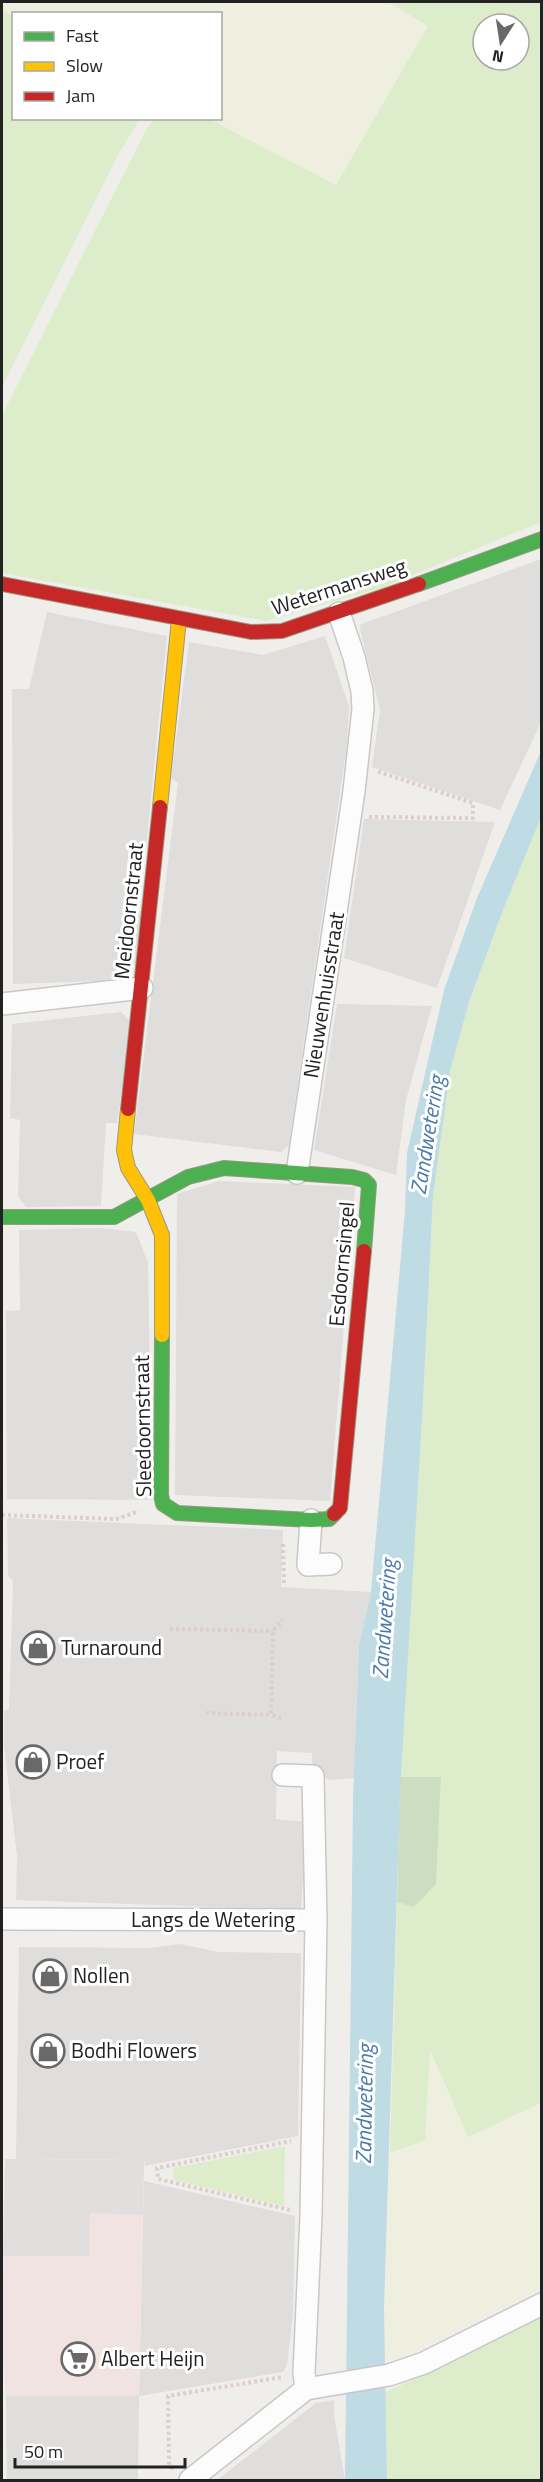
<svg xmlns="http://www.w3.org/2000/svg" width="543" height="2482" font-family="'Titillium Web',sans-serif">
<style>
.residential{fill:#dfdedc}
.commercial{fill:#f1e3e1}
.farmland{fill:#efefdf}
.grass{fill:#ddeccb;fill-rule:evenodd}
.forest{fill:#cbdec1}
.parking{fill:#e0dfde}
.water{fill:#bfdbe3}
.lines{fill:none;stroke-linecap:round;stroke-linejoin:round}
.street-casing{stroke:#c9c8c7;stroke-width:24}
.fast-casing{stroke:#999a82;stroke-width:16}
.slow-casing{stroke:#999a82;stroke-width:16}
.jam-casing{stroke:#999a82;stroke-width:16}
.path{stroke:#dccecd;stroke-width:4;stroke-dasharray:3 3;stroke-linecap:butt}
.street{stroke:#fdfcfc;stroke-width:21}
.fast{stroke:#4caf50;stroke-width:14}
.slow{stroke:#ffc107;stroke-width:14}
.jam{stroke:#c62828;stroke-width:14}
.labels{text-anchor:middle;stroke-width:6;stroke-linejoin:round;paint-order:stroke}
.street-label{font-size:21px;fill:#222;stroke:#fff}
.poi-label{font-size:21px;fill:#222;stroke:#fff;text-anchor:start}
.water-label{font-size:22px;font-style:italic;fill:#4a7aab;stroke:#fff}
</style>
<rect width="100%" height="100%" fill="#f0eeeb"/>
<!-- residential -->
<g class="residential">
<polygon points="541,559 541,722 500,810 372,767 380,710 359,625"/>
<polygon points="47,612 167,636 146,849 129,848 123,908 141,911 135,964 126,975 100,981 13,984 12,689 29,689"/>
<polygon points="325,636 349,706 347,744 289,1145 281,1152 134,1134 178,783 171,778 189,642 263,655"/>
<polygon points="364,819 495,822 437,988 344,958"/>
<polygon points="337,1004 432,1006 406,1100 396,1175 314,1150"/>
<polygon points="121,1012 132,1023 117,1123 106,1123 101,1206 26,1207 18,1197 20,1120 10,1118 12,1024"/>
<polygon points="219,1181 355,1187 330,1501 175,1495 177,1194"/>
<polygon points="100,1228 136,1232 148,1263 152,1500 7,1499 6,1311 20,1310 19,1230"/>
<polygon points="7,1518 283,1530 281,1587 371,1592 359,1645 354,1778 328,1780 312,1763 312,1753 277,1751 276,1819 307,1822 301,1910 16,1900 17,1856 4,1746 4,1711 9,1709 13,1581 8,1575"/>
<polygon points="180,1944 219,1952 301,1953 298,2136 145,2166 144,2160 16,2159 19,1947 149,1948"/>
<polygon points="144,2181 295,2216 293,2315 287,2365 283,2372 139,2396 138,2480 7,2480 6,2396 139,2396"/>
<polygon points="334,2400 334,2415 345,2480 217,2480 316,2403"/>
</g>
<!-- commercial -->
<polygon class="commercial" points="5,2159 144,2160 139,2396 6,2396 2,2347"/>
<!-- farmland -->
<g class="farmland">
<polygon points="2,2 388,2 428,26 336,185 209,119 220,118 220,14 14,14 13,16 2,10"/>
<polygon points="429,2048 468,2137 541,2103 541,2289 398,2357 385,2359 384,2309 390,2153 425,2140"/>
</g>
<!-- grass -->
<g class="grass">
<path d="M388,2H541V522L384,587L266,621L2,573V415L146,130L154,119H209L336,185L428,26ZM483,24H519V60H483Z"/>
<polygon points="2,10 13,16 14,118 140,119 119,153 2,387"/>
<polygon points="541,817 541,2103 468,2137 430,2050 425,2140 390,2153 397,1902 414,1906 436,1884 441,1777 400,1777 423,1401 433,1196 450,1071 470,999 503,910"/>
<polygon points="285,2146 284,2206 174,2180 173,2168"/>
<polygon points="541,2318 541,2480 387,2480 385,2392 443,2367"/>
</g>
<!-- forest -->
<polygon class="forest" points="400,1777 441,1777 436,1884 414,1907 397,1902"/>
<!-- parking -->
<polygon class="parking" points="5,2159 144,2160 143,2215 90,2213 89,2256 3,2256"/>
<!-- water -->
<polygon class="water" points="541,751 541,817 503,910 470,999 450,1071 433,1196 423,1401 400,1792 384,2309 387,2480 345,2480 353,1799 359,1645 371,1592 405,1211 407,1153 444,990 477,898"/>
<g class="lines">
<defs>
<g id="street">
<polyline points="2,1004 142,988"/>
<polyline points="297,1173 354,791 363,709 362,691 354,657 339,613"/>
<polyline points="311,1520 308,1565 331,1564"/>
<polyline points="283,1775 313,1776 316,1920"/>
<polyline points="2,1919 316,1920 311,2216 304,2373 306,2389"/>
<polyline points="190,2480 306,2389 389,2375 424,2363 542,2304"/>
</g>
<g id="fast">
<polyline points="419,584 542,539"/>
<polyline points="2,1217 114,1217 188,1177 224,1168 352,1177 364,1180 369,1185 364,1251"/>
<polyline points="162,1335 161,1495 163,1504 177,1513 311,1520 329,1519 334,1514"/>
</g>
<g id="slow">
<polyline points="160,807 179,619"/>
<polyline points="128,1109 124,1150 128,1168 148,1200 162,1235 162,1335"/>
</g>
<g id="jam">
<polyline points="2,584 251,632 282,631 419,584"/>
<polyline points="128,1109 160,807"/>
<polyline points="334,1514 340,1508 364,1251"/>
</g>
</defs>
<!-- street casing -->
<use href="#street" class="street-casing"/>
<!-- fast casing -->
<use href="#fast" class="fast-casing"/>
<!-- slow casing -->
<use href="#slow" class="slow-casing"/>
<!-- jam casing -->
<use href="#jam" class="jam-casing"/>
<!-- path -->
<g class="path">
<polyline points="369,817 473,818 473,803 376,771"/>
<polyline points="2,1515 116,1519 139,1511"/>
<polyline points="283,1544 284,1583"/>
<polyline points="170,1629 273,1631"/>
<polyline points="206,1713 271,1715"/>
<polyline points="281,1718 271,1715 273,1631 283,1620"/>
<polyline points="290,2210 158,2179 157,2168 291,2141"/>
<polyline points="173,2469 169,2465 168,2396 283,2377"/>
</g>
<!-- street -->
<use href="#street" class="street"/>
<!-- fast -->
<use href="#fast" class="fast"/>
<!-- slow -->
<use href="#slow" class="slow"/>
<!-- jam -->
<use href="#jam" class="jam"/>
</g>
<!-- icons -->
<defs>
<symbol id="shop-ring" viewBox="-11 -11 22 22"><circle r="9.5" fill="#fff" stroke="#6a6968" stroke-width="1.5"/><path d="M-5-2.5h2.3a2.7 3.5 0 0 1 5.4 0H5L5.5 6h-11ZM-1.5-2.5h3a1.5 2.3 0 0 0-3 0Z" fill="#6a6968"/></symbol>
<symbol id="supermarket-ring" viewBox="-11 -11 22 22"><circle r="9.5" fill="#fff" stroke="#6a6968" stroke-width="1.5"/><path d="M-6-5.5h2.5l.6 2H6L4.5 2H-2.5L-4.4-4H-6ZM-1.5 3.2a1.3 1.3 0 1 0 .1 0ZM3 3.2a1.3 1.3 0 1 0 .1 0Z" fill="#6a6968"/></symbol>
</defs>
<g fill-rule="evenodd">
<use href="#shop-ring" x="19" y="1629" width="38" height="38"/>
<use href="#shop-ring" x="14" y="1743" width="38" height="38"/>
<use href="#shop-ring" x="31" y="1957" width="38" height="38"/>
<use href="#shop-ring" x="29" y="2032" width="38" height="38"/>
<use href="#supermarket-ring" x="59" y="2340" width="38" height="38"/>
</g>
<g class="labels">
<!-- street labels -->
<g class="street-label">
<text transform="translate(339 587) rotate(-18)" y="7">Wetermansweg</text>
<text transform="translate(129 911) rotate(-84)" y="7">Meidoornstraat</text>
<text transform="translate(324 995) rotate(-81)" y="7">Nieuwenhuisstraat</text>
<text transform="translate(342 1264) rotate(-85)" y="7">Esdoornsingel</text>
<text transform="translate(143 1426) rotate(-91)" y="7">Sleedoornstraat</text>
<text x="213" y="1927">Langs de Wetering</text>
</g>
<!-- poi labels -->
<g class="poi-label">
<text x="61" y="1655">Turnaround</text>
<text x="56" y="1769">Proef</text>
<text x="73" y="1983">Nollen</text>
<text x="71" y="2058">Bodhi Flowers</text>
<text x="101" y="2366">Albert Heijn</text>
</g>
<!-- water labels -->
<g class="water-label">
<text transform="translate(427 1135) rotate(-81)" y="8">Zandwetering</text>
<text transform="translate(384 1619) rotate(-86)" y="8">Zandwetering</text>
<text transform="translate(364 2104) rotate(-89)" y="8">Zandwetering</text>
</g>
</g>
<!-- border -->
<rect width="543" height="2482" fill="none" stroke="#222222" stroke-width="6"/>
<!-- legend -->
<rect x="12" y="12" width="210" height="108" fill="#ffffff" stroke="#a7a7a7" stroke-width="1.5"/>
<rect x="24" y="32" width="30" height="9" fill="#4caf50" stroke="#a7a7a7" stroke-width="1.5"/>
<text x="66" y="42" font-size="18" fill="#222222">Fast</text>
<rect x="24" y="62" width="30" height="9" fill="#ffc107" stroke="#a7a7a7" stroke-width="1.5"/>
<text x="66" y="72" font-size="18" fill="#222222">Slow</text>
<rect x="24" y="92" width="30" height="9" fill="#c62828" stroke="#a7a7a7" stroke-width="1.5"/>
<text x="66" y="102" font-size="18" fill="#222222">Jam</text>
<!-- north arrow -->
<g transform="translate(501 42) rotate(192)"><circle r="28" fill="#ffffff" stroke="#a7a7a7" stroke-width="1.5"/>
<path d="M0-4.5L10 22L0 15L-10 22Z" fill="#6a6968"/>
<text y="-9" font-size="16" font-weight="bold" text-anchor="middle" fill="#222222">N</text>
</g>
<!-- scale -->
<path d="M15 2458v9h170v-9" fill="none" stroke="#222222" stroke-width="3"/>
<text x="24" y="2458" font-size="18" fill="#222222" stroke="#ffffff" stroke-width="4.5" paint-order="stroke">50 m</text>
</svg>
